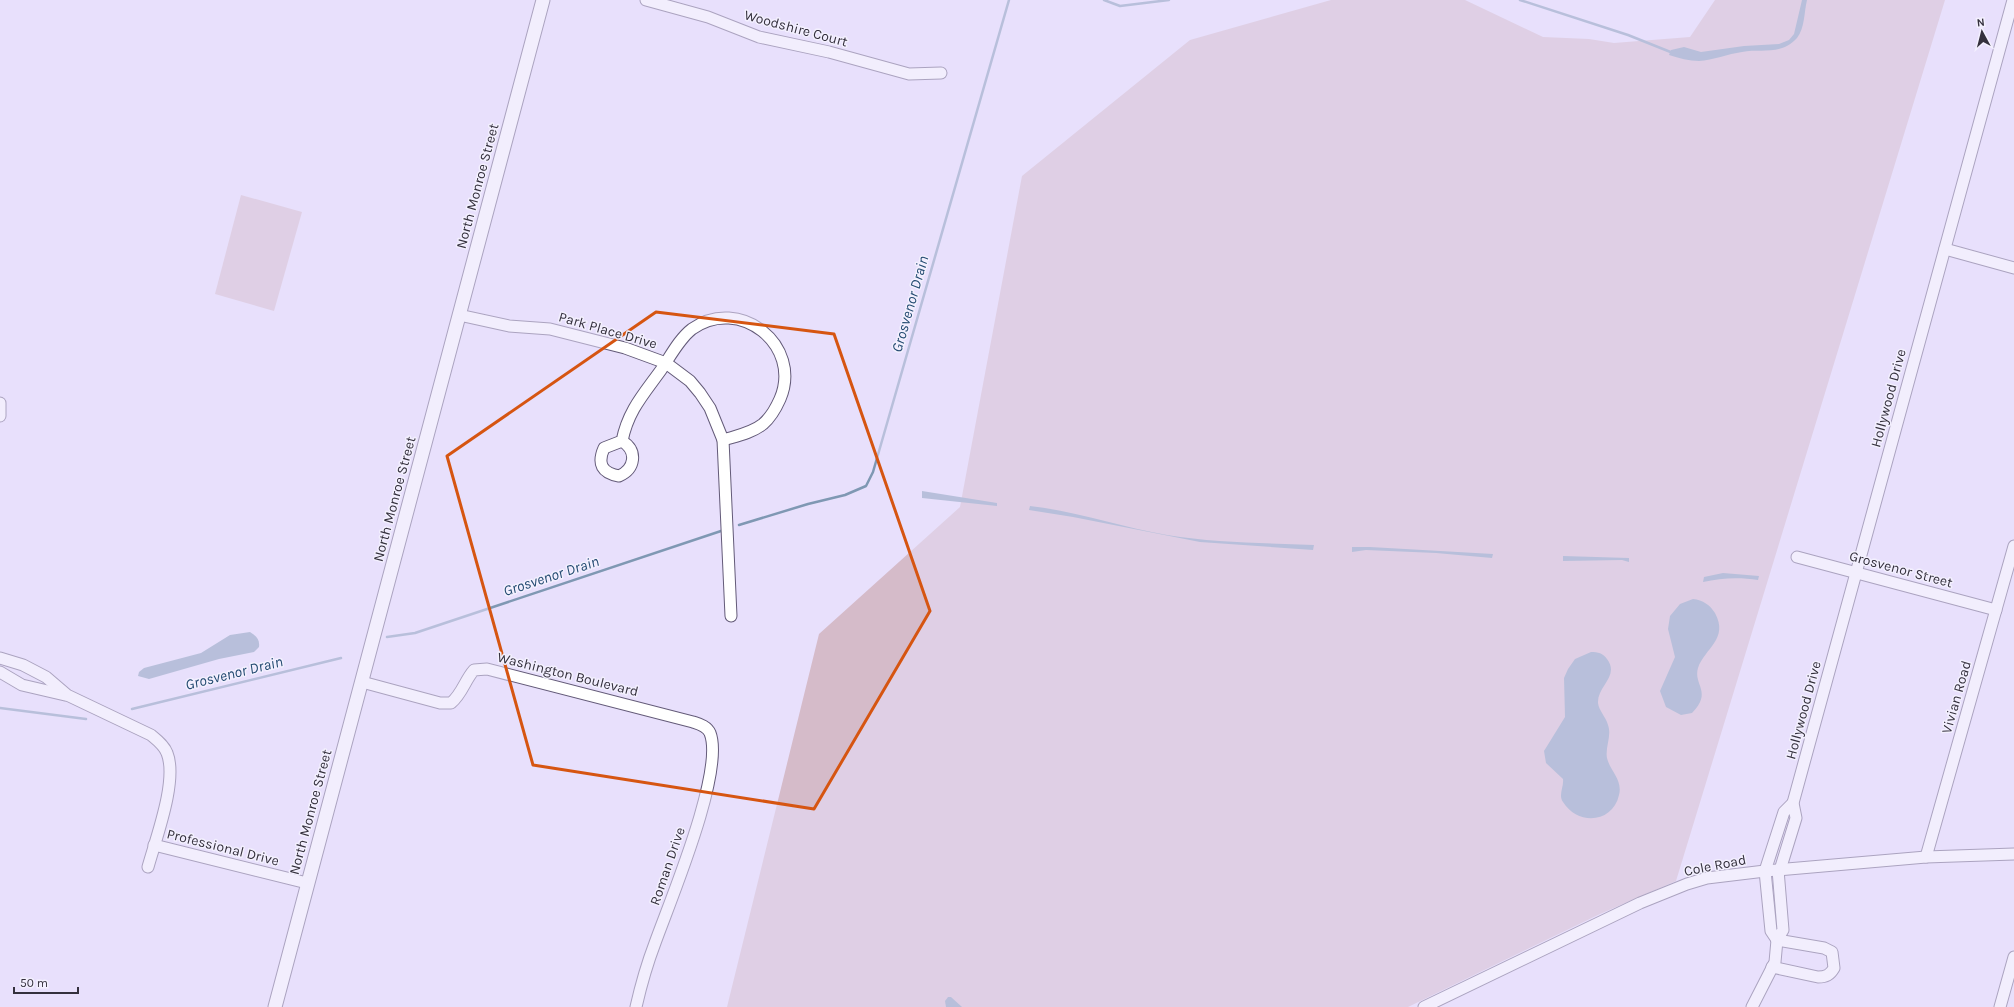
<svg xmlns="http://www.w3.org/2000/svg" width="2014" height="1007" font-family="Karla,sans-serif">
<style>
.green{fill:#d5bbc9}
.water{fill:#7f98b3}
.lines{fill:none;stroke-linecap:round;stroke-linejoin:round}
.stream{stroke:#7f98b3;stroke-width:2.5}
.minor-casing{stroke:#635a78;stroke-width:13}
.major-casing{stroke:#635a78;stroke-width:15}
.minor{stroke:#fff;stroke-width:11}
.major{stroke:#fff;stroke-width:13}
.marked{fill:none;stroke:#d65511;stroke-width:3;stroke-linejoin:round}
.labels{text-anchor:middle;stroke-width:3;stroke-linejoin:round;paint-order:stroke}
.street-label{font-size:14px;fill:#34303d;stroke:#f3f0fe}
.water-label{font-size:15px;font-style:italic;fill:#234a71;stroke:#f3f0fe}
</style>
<rect width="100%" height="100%" fill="#e8e0fc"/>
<!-- green -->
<g class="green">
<polygon points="1331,0 1465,0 1543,37 1589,39 1614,43 1690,37 1715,0 1945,0 1676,881 1600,914 1408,1007 727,1007 819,634 960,507 1022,176 1190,40"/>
<polygon points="241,195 302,212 274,311 215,294"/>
</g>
<!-- water -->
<g class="water">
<path d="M1802,0H1807C1804,12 1805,28 1797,38C1781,56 1761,48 1742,52C1728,54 1713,60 1699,61C1689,61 1679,58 1669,55L1671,50L1684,47L1701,52L1744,46L1779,44L1789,40L1794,34Z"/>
<polygon points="922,491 997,503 997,506 922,498"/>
<path d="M1030,506C1076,511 1121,527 1167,535C1216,543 1265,543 1314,545L1313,550L1200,542L1073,517L1029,510Z"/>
<polygon points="1352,547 1370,547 1493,554 1492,558 1436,553 1366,550 1352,552"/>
<polygon points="1563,556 1629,558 1629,562 1622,560 1563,561"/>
<path d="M1723,573L1759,576L1758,580C1739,577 1721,578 1703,582L1704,577Z"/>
<path d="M1693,599C1703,600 1710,605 1715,613C1729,639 1705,648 1698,668C1693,685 1713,692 1692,713L1681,715L1666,707L1660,691L1675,657L1668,629L1670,616L1680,604Z"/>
<path d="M250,632C256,636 260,639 259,647L254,652L219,659L149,679L138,676L139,672L144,668L201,653L230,635Z"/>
<path d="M1591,652C1598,652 1603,653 1607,659C1620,676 1597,686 1598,703C1599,711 1606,717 1608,725C1612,736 1605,747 1607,758C1610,771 1623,780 1619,795C1613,823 1578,826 1563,802C1558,795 1564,787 1563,779L1546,763L1544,751L1565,717L1564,678L1568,669L1575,659Z"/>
<polygon points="948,997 951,997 962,1007 946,1007 945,1001"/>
</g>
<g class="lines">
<!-- stream -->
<g class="stream">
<polyline points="1104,0 1120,6 1169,0"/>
<polyline points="1520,0 1628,35 1673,53"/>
<polyline points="739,525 808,504 845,495 866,486 873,472 1009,0"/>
<polyline points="387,637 415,633 721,531"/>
<polyline points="0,708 86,719"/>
<polyline points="132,709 341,658"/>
</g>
<defs>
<g id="minor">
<polyline points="646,0 708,17 759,37 829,52 909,74 941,73"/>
<polyline points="1945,249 2014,268"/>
<polyline points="459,315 509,326 550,329 625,348 666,363 690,381 700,393 710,408 723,440 731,616"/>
<polyline points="0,403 0,416"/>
<path d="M622,441C638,451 635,469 619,476C602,473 597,464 604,448L622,441C628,411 643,395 661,370C670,357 679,339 692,329C739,295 803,345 780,399C776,408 770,418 763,424C752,433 736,436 723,440"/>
<polyline points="1797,557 1996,610"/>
<path d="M0,658L23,665L46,677L67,695L151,735C157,740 164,745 167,753C178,780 156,838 148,867"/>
<polyline points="0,672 22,685 65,695"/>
<path d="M362,682L440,703H451C462,694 465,680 474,670L487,669L693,722C699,724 707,726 710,733C725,771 670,901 655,943C647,964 641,985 636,1007"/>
<polyline points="154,845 307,883"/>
<polyline points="1926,857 2014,546"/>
<polyline points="1780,870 1796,818 1793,803 2013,0"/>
<polyline points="1777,940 1771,931 1765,871 1784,812 1793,803"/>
<path d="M1772,967L1818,977C1826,977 1830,975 1834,968L1832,952L1824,948L1777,940"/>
<polyline points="1424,1007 1640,903 1687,884 1707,878 1765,871 1926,857 2014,854"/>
<polyline points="1752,1007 1775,962 1777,940 1783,930 1778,870"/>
<polyline points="2000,1007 2014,957"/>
</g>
<polyline id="major" points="275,1007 543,0"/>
</defs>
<!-- minor casing -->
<use href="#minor" class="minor-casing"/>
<!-- major casing -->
<use href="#major" class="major-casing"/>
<!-- minor -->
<use href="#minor" class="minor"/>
<!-- major -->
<use href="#major" class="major"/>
</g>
<!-- marked area -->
<path d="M0 0H2014V1007H0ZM656,312L834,334L930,611L814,809L533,765L447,456Z" fill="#e8e0fc" fill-opacity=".55" fill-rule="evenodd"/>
<path class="marked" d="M656,312L834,334L930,611L814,809L533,765L447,456Z"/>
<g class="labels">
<!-- street labels -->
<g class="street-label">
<text transform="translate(796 28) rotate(15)" y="5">Woodshire Court</text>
<text transform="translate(477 186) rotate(-75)" y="5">North Monroe Street</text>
<text transform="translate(608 330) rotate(16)" y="5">Park Place Drive</text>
<text transform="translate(1888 398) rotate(-75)" y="5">Hollywood Drive</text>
<text transform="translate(394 499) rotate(-75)" y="5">North Monroe Street</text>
<text transform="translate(1901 569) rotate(15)" y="5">Grosvenor Street</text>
<text transform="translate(568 674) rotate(14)" y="5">Washington Boulevard</text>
<text transform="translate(1956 697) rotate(-74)" y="5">Vivian Road</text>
<text transform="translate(1803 710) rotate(-75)" y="5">Hollywood Drive</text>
<text transform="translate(310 812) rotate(-75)" y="5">North Monroe Street</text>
<text transform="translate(223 847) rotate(14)" y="5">Professional Drive</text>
<text transform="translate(1715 865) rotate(-11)" y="5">Cole Road</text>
<text transform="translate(667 866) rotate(-71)" y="5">Roman Drive</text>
</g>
<!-- water labels -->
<g class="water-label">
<text transform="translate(910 304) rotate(-74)" y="5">Grosvenor Drain</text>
<text transform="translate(551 576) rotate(-18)" y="5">Grosvenor Drain</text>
<text transform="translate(234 673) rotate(-14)" y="5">Grosvenor Drain</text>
</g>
</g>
<!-- north arrow -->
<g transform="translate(1982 32) rotate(353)" stroke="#f3f0fe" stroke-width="3" paint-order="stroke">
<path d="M0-3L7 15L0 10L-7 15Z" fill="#34303d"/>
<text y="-6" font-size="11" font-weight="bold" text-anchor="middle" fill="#34303d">N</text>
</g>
<!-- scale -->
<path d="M14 987v6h64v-6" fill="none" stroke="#34303d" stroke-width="2"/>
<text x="20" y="987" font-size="12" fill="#34303d" stroke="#f3f0fe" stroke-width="3" paint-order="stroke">50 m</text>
</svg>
